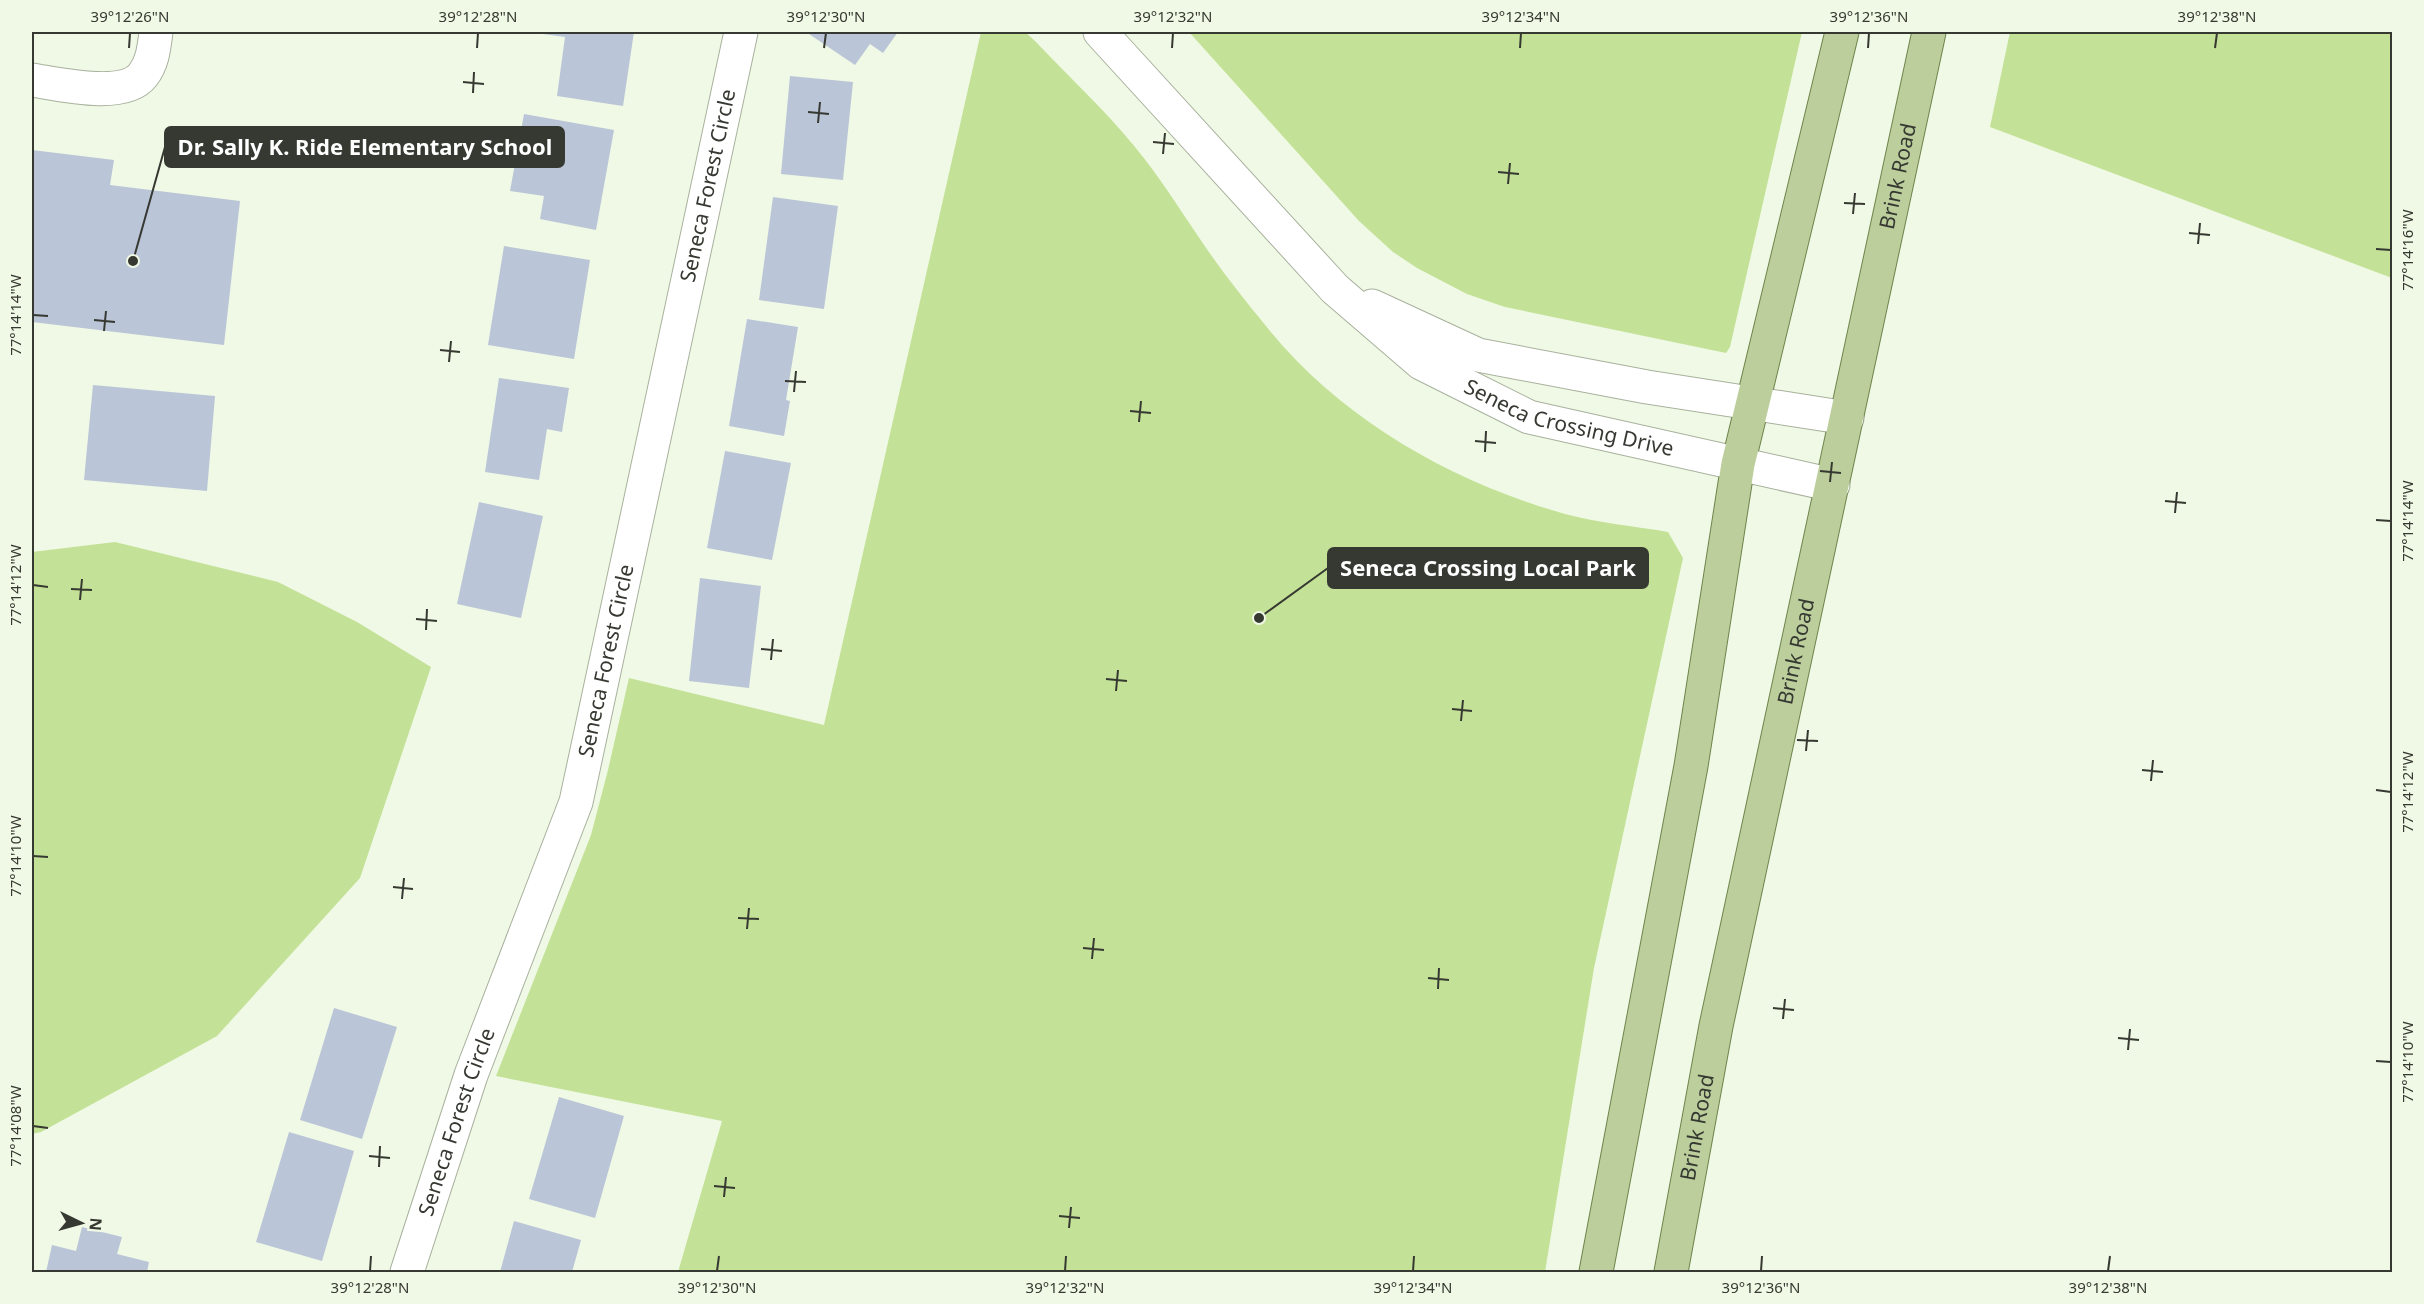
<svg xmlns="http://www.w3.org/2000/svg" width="2424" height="1304" font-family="'Noto Sans',sans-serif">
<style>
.green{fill:#c3e197}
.building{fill:#bbc5d8}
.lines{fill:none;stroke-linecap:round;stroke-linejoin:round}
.minor-casing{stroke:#a8b19d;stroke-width:35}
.major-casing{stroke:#6f844c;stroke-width:35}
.minor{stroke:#fff;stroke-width:33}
.major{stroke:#bbce9c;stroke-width:33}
.ticks{fill:none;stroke:#363931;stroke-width:2}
.labels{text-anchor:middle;stroke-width:4.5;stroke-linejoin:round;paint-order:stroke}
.street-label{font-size:21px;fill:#363931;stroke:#f0f9e5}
.leader{fill:none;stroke:#363931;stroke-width:2}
.callout-dot{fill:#363931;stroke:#f0f9e5;stroke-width:2}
.callout{fill:#363931;stroke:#363931;stroke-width:2}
.callout-label{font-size:22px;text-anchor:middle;font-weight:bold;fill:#fff}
.neatline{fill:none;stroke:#363931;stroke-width:2}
.ticks-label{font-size:15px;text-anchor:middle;fill:#363931}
</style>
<rect width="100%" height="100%" fill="#f0f9e5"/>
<!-- green -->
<g class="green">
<path d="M981,32H1025L1035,41C1068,76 1104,109 1135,147C1159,176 1179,208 1200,239C1220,269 1243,298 1266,326C1340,419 1452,482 1565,514C1598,523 1634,526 1668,532L1683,558L1594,968L1545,1272H678L722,1121L496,1076L591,835L608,770L629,678L824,725Z"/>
<polygon points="1189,32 1802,32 1730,347 1726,353 1505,307 1467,294 1417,268 1393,252 1359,221"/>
<polygon points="2010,32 2392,32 2392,278 1990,127"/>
<polygon points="115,542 278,582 357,622 431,667 360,878 217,1036 41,1132 32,1134 32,552"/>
</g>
<!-- building -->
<g class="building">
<polygon points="543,32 634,32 623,106 557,96 565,37 543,34"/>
<polygon points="806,32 898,32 883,53 870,44 855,65"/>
<polygon points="790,76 853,82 843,180 781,174"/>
<polygon points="524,114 614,130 596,230 540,219 544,196 510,191"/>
<polygon points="32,150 114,160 110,185 240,201 224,345 32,322"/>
<polygon points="773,197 838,206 824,309 759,300"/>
<polygon points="504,246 590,260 574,359 488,345"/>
<polygon points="747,319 798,327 786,400 790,401 784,436 729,426"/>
<polygon points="499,378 569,388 562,432 547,429 539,480 485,472"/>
<polygon points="93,385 215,396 207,491 84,480"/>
<polygon points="725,451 791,463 772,560 707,548"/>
<polygon points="479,502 543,516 521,618 457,604"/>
<polygon points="700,578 761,586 749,688 689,681"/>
<polygon points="334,1008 397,1027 362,1139 300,1120"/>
<polygon points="559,1097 624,1116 595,1218 529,1199"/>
<polygon points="289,1132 354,1151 322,1261 256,1242"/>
<polygon points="514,1221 581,1240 572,1272 500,1272"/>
<polygon points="82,1227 122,1237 117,1254 149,1262 147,1272 46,1272 52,1245 76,1251"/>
</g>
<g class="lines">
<defs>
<g id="minor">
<path id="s1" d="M1100,32L1335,289L1421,363L1529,417L1833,485"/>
<path d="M32,80C58,84 124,100 143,75C153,62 154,47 156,32"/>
<polyline points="1372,306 1478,355 1647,387 1847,418"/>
<path id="s2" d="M407,1272L471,1075L576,802L741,32"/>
</g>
<g id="major">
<polyline points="1596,1272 1691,766 1738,464 1842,32"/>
<path id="s3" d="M1671,1272L1716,1026L1929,32"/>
</g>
</defs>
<!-- minor casing -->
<use href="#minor" class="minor-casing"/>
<!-- major casing -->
<use href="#major" class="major-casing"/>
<!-- minor -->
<use href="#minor" class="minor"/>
<!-- major -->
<use href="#major" class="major"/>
</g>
<!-- ticks -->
<path class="ticks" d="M129,48L130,33M477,48L478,33M824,48L826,33M1172,48L1173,33M1520,48L1521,33M1868,48L1869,33M2215,48L2217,33M463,82L484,84M473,93L474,72M808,112L829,114M818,123L820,102M1153,142L1174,144M1163,154L1165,133M1498,172L1519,174M1508,184L1510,163M1844,203L1865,204M1853,214L1855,193M2189,233L2210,235M2198,244L2200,223M2376,249L2391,250M33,315L48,316M94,320L115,322M104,331L106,311M440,350L460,352M449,362L451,341M785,381L806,382M794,392L796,371M1130,411L1151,413M1139,422L1141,401M1475,441L1496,443M1485,452L1486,431M1820,471L1841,473M1830,482L1832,462M2165,501L2186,503M2175,513L2177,492M2376,520L2391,521M33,585L48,587M71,589L92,590M80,600L82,579M416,619L437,621M426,630L427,609M761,649L782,651M771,660L773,639M1106,679L1127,681M1116,691L1118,670M1452,709L1472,711M1461,721L1463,700M1797,740L1818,741M1806,751L1808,730M2142,770L2163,772M2151,781L2153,760M2376,790L2391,792M33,856L48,857M393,887L413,889M402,899L404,878M738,918L759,919M747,929L749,908M1083,948L1104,950M1092,959L1094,938M1428,978L1449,980M1438,989L1439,968M1773,1008L1794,1010M1783,1019L1785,999M2118,1038L2139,1040M2128,1050L2130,1029M2376,1061L2391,1062M33,1126L48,1128M369,1156L390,1158M379,1167L380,1146M714,1186L735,1188M724,1197L726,1177M1059,1216L1080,1218M1069,1228L1071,1207M370,1271L371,1256M717,1271L719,1256M1065,1271L1066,1256M1413,1271L1414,1256M1761,1271L1762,1256M2108,1271L2110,1256"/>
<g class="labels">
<!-- street labels -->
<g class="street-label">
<text dy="7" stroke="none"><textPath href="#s3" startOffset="1119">Brink Road</textPath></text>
<text dy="7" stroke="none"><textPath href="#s2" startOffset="1130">Seneca Forest Circle</textPath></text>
<text dy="7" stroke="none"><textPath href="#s1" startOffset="621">Seneca Crossing Drive</textPath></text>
<text dy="7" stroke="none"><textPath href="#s3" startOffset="633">Brink Road</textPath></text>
<text dy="7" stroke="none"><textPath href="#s2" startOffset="644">Seneca Forest Circle</textPath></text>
<text dy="7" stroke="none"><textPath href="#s2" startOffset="158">Seneca Forest Circle</textPath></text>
<text dy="7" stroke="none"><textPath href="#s3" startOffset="147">Brink Road</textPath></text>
</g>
</g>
<!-- callouts -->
<path class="leader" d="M133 261L165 147M1259 618L1328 568"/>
<g class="callout-dot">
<circle cx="133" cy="261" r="6"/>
<circle cx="1259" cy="618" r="6"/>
</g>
<g class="callout">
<rect x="165" y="127" width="399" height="40" rx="6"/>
<rect x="1328" y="548" width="320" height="40" rx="6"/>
</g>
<g class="callout-label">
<text x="365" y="155">Dr. Sally K. Ride Elementary School</text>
<text x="1488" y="576">Seneca Crossing Local Park</text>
</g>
<!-- border -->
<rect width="2424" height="1304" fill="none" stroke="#f0f9e5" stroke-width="66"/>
<!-- north arrow -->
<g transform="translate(81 1223) rotate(95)" stroke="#f0f9e5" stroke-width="4.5" paint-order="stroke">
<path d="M0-4.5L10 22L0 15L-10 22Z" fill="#363931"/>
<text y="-9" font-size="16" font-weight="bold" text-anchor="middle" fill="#363931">N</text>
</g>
<rect x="33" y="33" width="2358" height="1238" class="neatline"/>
<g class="ticks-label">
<text x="130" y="22">39°12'26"N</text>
<text x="478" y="22">39°12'28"N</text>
<text x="826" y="22">39°12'30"N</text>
<text x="1173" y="22">39°12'32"N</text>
<text x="1521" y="22">39°12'34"N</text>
<text x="1869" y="22">39°12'36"N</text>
<text x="2217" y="22">39°12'38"N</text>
<text transform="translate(2408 250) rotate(-90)" y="5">77°14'16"W</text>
<text transform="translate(16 315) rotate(-90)" y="5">77°14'14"W</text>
<text transform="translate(2408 521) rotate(-90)" y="5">77°14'14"W</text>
<text transform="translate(16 585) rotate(-90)" y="5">77°14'12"W</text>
<text transform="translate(2408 792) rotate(-90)" y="5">77°14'12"W</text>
<text transform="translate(16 856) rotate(-90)" y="5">77°14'10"W</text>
<text transform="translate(2408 1062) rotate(-90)" y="5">77°14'10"W</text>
<text transform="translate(16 1126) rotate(-90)" y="5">77°14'08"W</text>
<text x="370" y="1293">39°12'28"N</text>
<text x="717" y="1293">39°12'30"N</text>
<text x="1065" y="1293">39°12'32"N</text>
<text x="1413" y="1293">39°12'34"N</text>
<text x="1761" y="1293">39°12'36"N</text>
<text x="2108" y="1293">39°12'38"N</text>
</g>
</svg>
